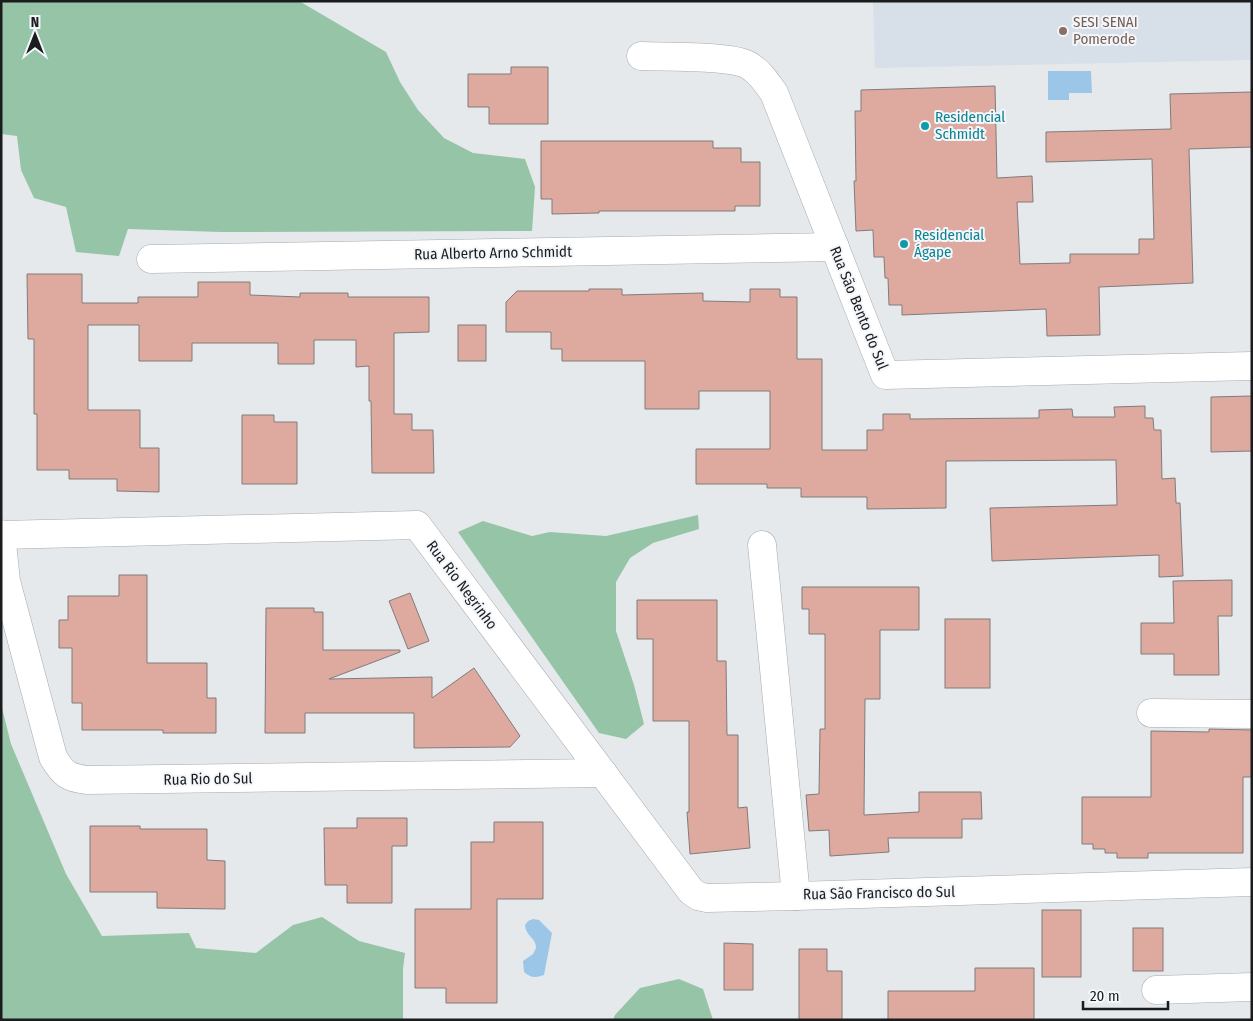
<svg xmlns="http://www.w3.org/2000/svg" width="1253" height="1021" font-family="'Fira Sans Condensed',sans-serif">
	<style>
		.built { fill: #d7dfe9 }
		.forest { fill: #95c4a6 }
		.water { fill: #9bc6e7 }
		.building { fill: #dea99f; stroke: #807c7b }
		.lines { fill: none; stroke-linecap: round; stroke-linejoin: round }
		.minor-casing { stroke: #a7aaae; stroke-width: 29 }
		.path { stroke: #9c9fa1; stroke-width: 3; stroke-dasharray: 4 4; stroke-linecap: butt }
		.minor { stroke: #fff; stroke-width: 28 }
		.education-dot { fill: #8d6e63; stroke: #f3f6fa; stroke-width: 2 }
		.culture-dot { fill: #0f9aa8; stroke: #f3f6fa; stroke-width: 2 }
		.labels { text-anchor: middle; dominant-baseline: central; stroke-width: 4; stroke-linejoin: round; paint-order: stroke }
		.education-label { font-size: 15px; fill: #785e54; stroke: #f3f6fa; text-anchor: start }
		.culture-label { font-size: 15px; fill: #0d838f; stroke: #f3f6fa; text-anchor: start }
		.street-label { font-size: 15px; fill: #1b1c1d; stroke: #f3f6fa }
	</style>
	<rect width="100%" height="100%" fill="#e5e9ec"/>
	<path class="built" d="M873,1H1252V60L875,68Z"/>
	<g class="forest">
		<path d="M1,1H299L386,52L400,82L418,110L444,138L473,153L525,159L535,187L532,231L221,232L128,229L119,256L76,252L66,207L34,198L21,170L17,136L1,134Z"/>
		<path d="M698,515L699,529L653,543L630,558L616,582V631L634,685L644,724L626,739L599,733L458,532L483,521L532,536L550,532L606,536Z"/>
		<path d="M1,704L11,744L66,874L102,936L189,933L196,948L256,953L293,925L322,917L359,941L405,953L403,969V1020H1Z"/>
		<path d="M679,979L703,989L713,1020H613L615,1015L640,988Z"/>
	</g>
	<g class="water">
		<path d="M1048,71H1091L1092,93H1069V100H1048Z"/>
		<path d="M533,919L539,920L552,933L544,975C535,978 531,978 524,972L523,961L533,954L536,948C536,937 526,937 525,925L528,921Z"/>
	</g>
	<g class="building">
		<path d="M511,67H548V124H489V107H468V74H511Z"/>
		<path d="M995,86L997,178L1032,176L1033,202H1017L1020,264L1070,263V254H1139V239H1154L1152,159L1046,162V132L1171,129L1170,94L1252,92V147L1189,149L1193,283L1099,287L1100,335L1047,336L1046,309L902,315V305H889L888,278H885L884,257H874L873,230L856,231L854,181H856L855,111H861V90Z"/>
		<path d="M541,141H713V148H741V162H760V206H735V211H599V213L552,214V199H541Z"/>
		<path d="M27,274H82V303H138V297H198V282H250V295L300,297V293H348V297H429V332L394,333V414H412V430H433L434,473H372L371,401H369V366L356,367V340H314V364H278V343H192V361H139V325H88V410H140V448H159V492L117,491V479H69V470H37V414H34V339H28Z"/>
		<path d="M589,289H622V295L703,293V301L750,302V289H780V297H797V359H822V450H867V430H883V414H910V419L1039,418V410L1072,409L1073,417H1115L1114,407L1145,406V418H1153L1154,430H1161L1162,479L1175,478L1176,503H1180L1183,576L1159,577V555L992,561L990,508L1117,505L1116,460L946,461V508L867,509V497H801V488H767V484H696V449H770V391H699V409H645V361H562V349H551V332H506V302L517,291H589Z"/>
		<rect x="458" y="325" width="28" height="36"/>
		<path d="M1252,396V451L1211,452V397Z"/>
		<path d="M242,415H274V422H297V484H242Z"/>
		<path d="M119,575H147V663H207V698H216V733H163V730H82V703H72V648H59V620H68V596H119Z"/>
		<path d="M1232,580V616H1218L1219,675H1174V654H1141V623H1174L1173,581Z"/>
		<path d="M802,587H919V630H880V699H865L864,815L919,812V792H981L982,819H962V838H888L889,852L830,856L829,830L809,831L806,795L819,794L820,729H825V634H809V609H802Z"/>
		<path d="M410,593L429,641L408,649L389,601Z"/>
		<path d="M637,600H717V661H726L727,735H738V808L747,807L750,848L690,854L687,812H689V721H653V639H637Z"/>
		<path d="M266,608H314V612H323V650H400V652L329,679L432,677V698L474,668L520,736L510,747L414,748V713H305V733H265Z"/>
		<rect x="945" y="619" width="45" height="69"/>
		<path d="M1209,729L1252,730V777H1243V853H1148V858H1117V853H1105V849H1093V844H1082V797H1151V731L1209,732Z"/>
		<path d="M357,818H407V846H392V903H347V885H325L324,828H357Z"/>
		<path d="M494,822H543V899H497V1003H446V988H415V909H471V842H494Z"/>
		<path d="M90,826H140V829H207V860L225,861V909L157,908V892H90Z"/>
		<rect x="1042" y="910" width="39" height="67"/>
		<rect x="1133" y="928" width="30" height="43"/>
		<path d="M724,943L753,944V990H724Z"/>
		<path d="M799,949H827V971H842V1020H799Z"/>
		<path d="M975,968H1034V1020H888V991H975Z"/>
	</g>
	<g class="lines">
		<defs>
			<g id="minor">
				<path d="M641,56C663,57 731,55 748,65C760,72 766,82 774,93L885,375L1252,366"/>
				<path d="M151,259L835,247"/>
				<path d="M1,534L6,581L53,757C63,774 68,778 88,780L603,773"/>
				<path d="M1,535L417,525L691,891L698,896L707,898L796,896"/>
				<path d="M762,545L796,896L1252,882"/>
				<path d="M1151,713L1252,714"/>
				<path d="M1156,990L1252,987"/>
			</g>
		</defs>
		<use href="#minor" class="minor-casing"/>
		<path class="path" d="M455,2V1"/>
		<use href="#minor" class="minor"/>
	</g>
	<circle class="education-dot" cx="1063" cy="31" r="5"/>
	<g class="culture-dot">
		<circle cx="925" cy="126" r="5"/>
		<circle cx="904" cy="244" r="5"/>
	</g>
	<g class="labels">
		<g class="education-label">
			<text x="1073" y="22">SESI SENAI<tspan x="1073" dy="17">Pomerode</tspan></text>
		</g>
		<g class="culture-label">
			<text x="935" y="117">Residencial<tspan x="935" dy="17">Schmidt</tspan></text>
			<text x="914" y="235">Residencial<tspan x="914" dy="17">Ágape</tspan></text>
		</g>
		<g class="street-label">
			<text transform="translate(493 253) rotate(-1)">Rua Alberto Arno Schmidt</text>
			<text transform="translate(859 308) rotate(68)">Rua São Bento do Sul</text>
			<text transform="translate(462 585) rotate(53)">Rua Rio Negrinho</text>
			<text transform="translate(208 779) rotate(-1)">Rua Rio do Sul</text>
			<text transform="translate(879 893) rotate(-1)">Rua São Francisco do Sul</text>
		</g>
	</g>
	<rect width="1253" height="1021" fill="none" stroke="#1b1c1d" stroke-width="5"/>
	<g transform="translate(35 35)" stroke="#f3f6fa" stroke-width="4" paint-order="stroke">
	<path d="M0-4L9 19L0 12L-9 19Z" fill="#1b1c1d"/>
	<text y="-8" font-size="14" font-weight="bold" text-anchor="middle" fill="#1b1c1d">N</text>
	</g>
	<path d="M1083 1001v8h85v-8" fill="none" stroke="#1b1c1d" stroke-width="2.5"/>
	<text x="1090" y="1001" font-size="15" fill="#1b1c1d" stroke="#f3f6fa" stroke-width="4" paint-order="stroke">20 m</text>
</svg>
